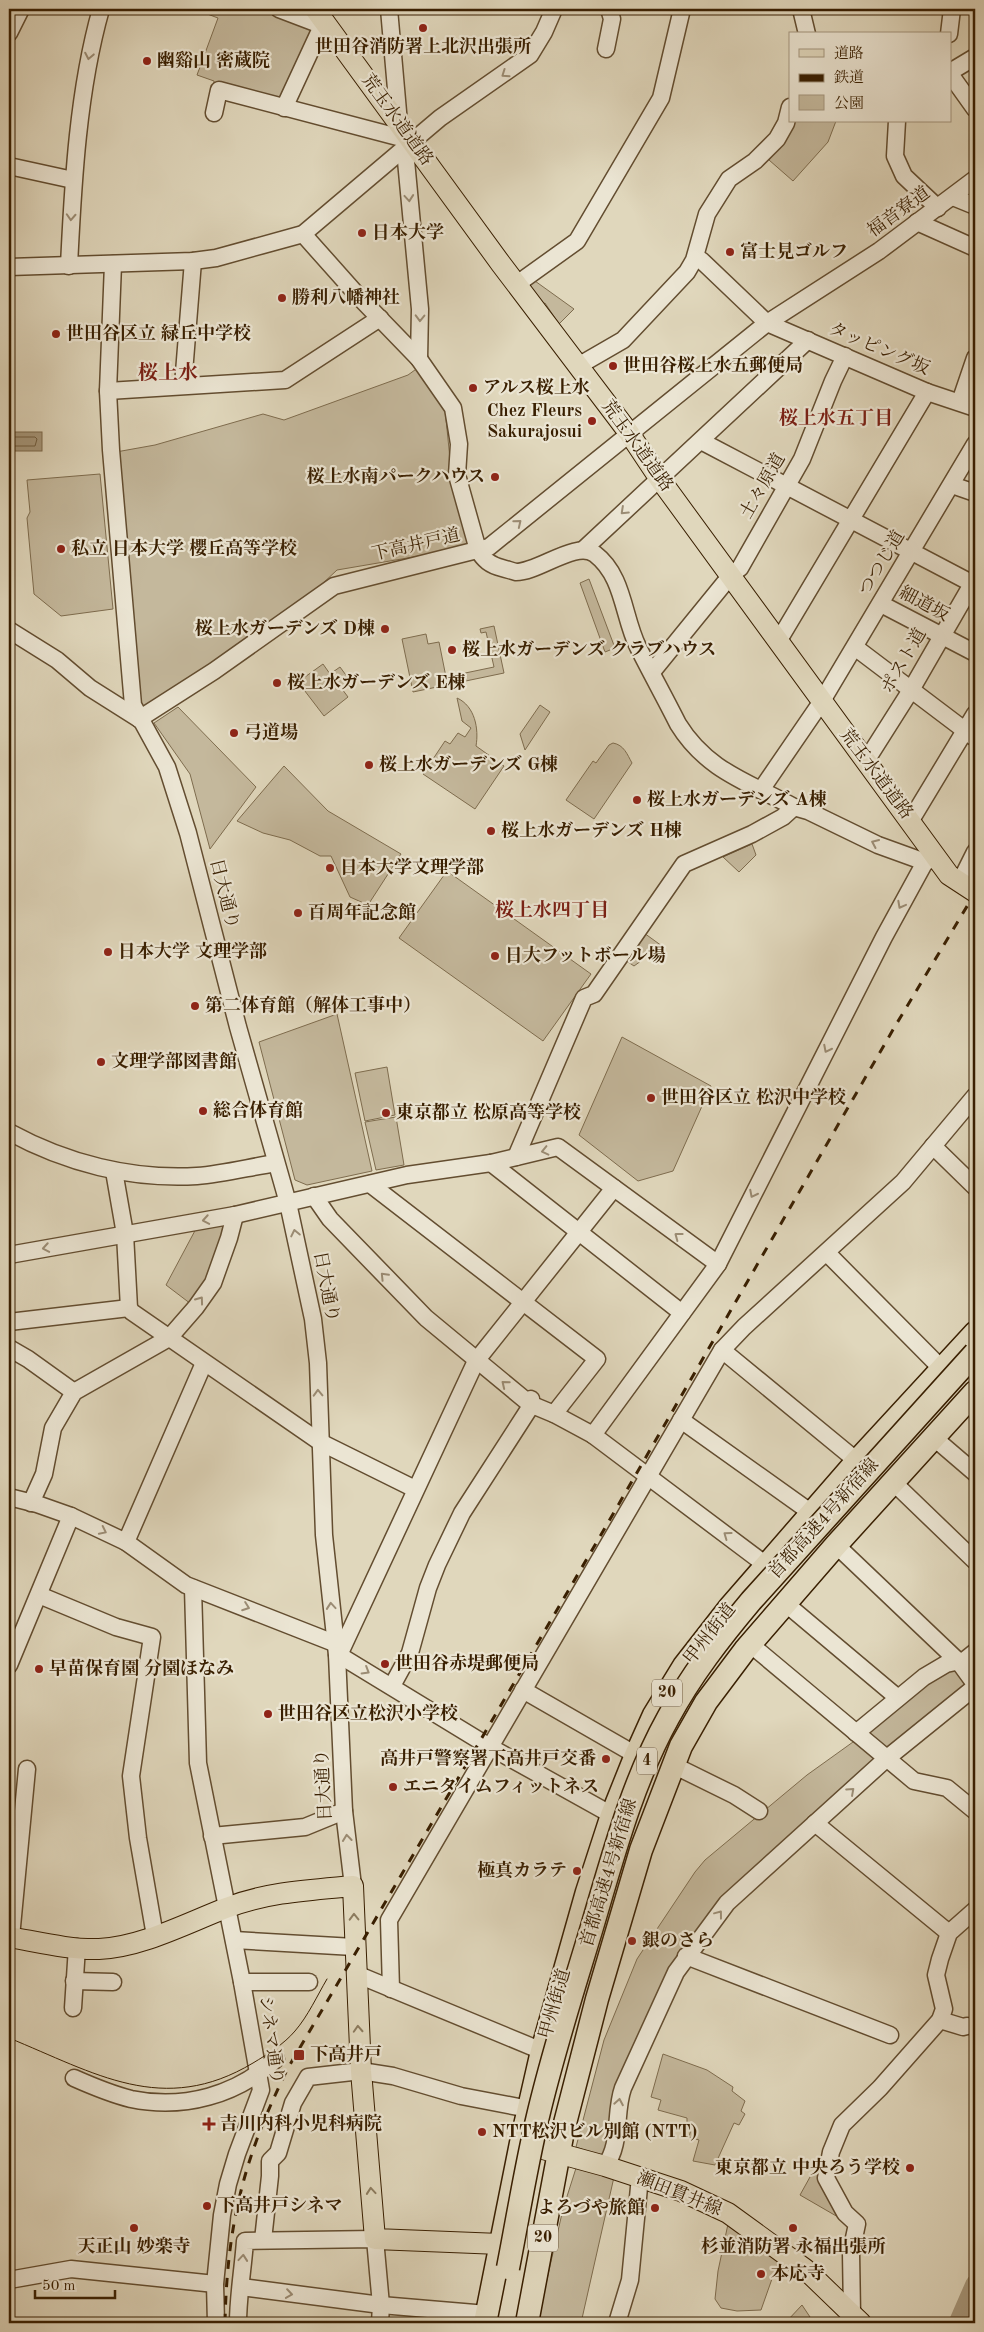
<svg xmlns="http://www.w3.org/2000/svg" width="984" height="2332" font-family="'Old Standard TT','Noto Serif JP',serif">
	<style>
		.green { fill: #c4b89c; stroke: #7e6c4e }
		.water { fill: #a7987c; stroke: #7b684b }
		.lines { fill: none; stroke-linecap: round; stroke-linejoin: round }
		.shore { stroke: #705c3e; stroke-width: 1 }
		.river { stroke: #a7987c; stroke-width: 19 }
		.minor-casing { stroke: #634d30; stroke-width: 19 }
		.major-casing { stroke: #391f01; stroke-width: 22 }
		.highway-casing { stroke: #391f01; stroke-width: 25 }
		.minor { stroke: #ebe5d3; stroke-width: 16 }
		.major { stroke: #e0d7bc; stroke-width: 20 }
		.highway { stroke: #e0d7bc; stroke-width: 22 }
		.tram { stroke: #391f01; stroke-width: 1 }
		.rail { stroke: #391f01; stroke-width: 3; stroke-dasharray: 9 9; stroke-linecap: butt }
		.highway-bridge-casing { stroke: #391f01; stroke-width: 25; stroke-linecap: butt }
		.highway-bridge { stroke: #e0d7bc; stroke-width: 22 }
		.oneway { stroke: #9b8c74 }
		.oneway2 { stroke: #8c7b5e }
		.poi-dot { fill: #8f2418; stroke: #ebe5d3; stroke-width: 2 }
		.labels { text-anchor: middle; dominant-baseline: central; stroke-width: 4.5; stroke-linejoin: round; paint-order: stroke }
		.shield { fill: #ebe5d3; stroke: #6e5a40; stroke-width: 1 }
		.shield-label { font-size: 16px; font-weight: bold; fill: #391f01 }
		.poi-label { font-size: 18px; font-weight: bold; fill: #391f01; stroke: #ebe5d3; text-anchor: start }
		.street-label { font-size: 18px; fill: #391f01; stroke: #ebe5d3 }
		.neighbourhood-label { font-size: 19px; font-weight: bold; fill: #7a1f14; stroke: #ebe5d3 }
		.quarter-label { font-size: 20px; font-weight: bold; fill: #7a1f14; stroke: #ebe5d3 }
	</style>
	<rect width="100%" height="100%" fill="#e0d7bc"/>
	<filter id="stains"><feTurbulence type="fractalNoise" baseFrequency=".004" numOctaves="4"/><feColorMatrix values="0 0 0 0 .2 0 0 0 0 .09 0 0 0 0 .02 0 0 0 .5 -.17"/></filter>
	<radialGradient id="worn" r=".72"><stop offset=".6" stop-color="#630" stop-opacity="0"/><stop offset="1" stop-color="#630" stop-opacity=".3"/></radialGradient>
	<g class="green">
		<path d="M194,9H274L317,26L284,106L214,84V81L197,75L218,18Z"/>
		<path d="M791,121H836L828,142L793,181L769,160L784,140Z"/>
		<path d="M535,281L574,309L559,324L545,303L540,305L527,287Z"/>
		<path d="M419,367L445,409L452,479L472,547L337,570L321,585L140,713L116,452L155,445L263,414L284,420L408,375Z"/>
		<path d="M100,474L113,609L61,616L34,594L27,518L30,512L27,480Z"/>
		<path d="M589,579L615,648L605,652L580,583Z"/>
		<path d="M494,626L504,673L413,692L402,639L426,634L428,644L439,642L446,677L494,667L486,632L481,633L480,629Z"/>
		<path d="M323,664L330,674L340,667L351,682L342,689L348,697L324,716L298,682Z"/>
		<path d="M457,698C475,706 479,729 476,746L504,766L475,809L423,774L445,741L450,744L458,733L465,737L471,728L462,721Z"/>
		<path d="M540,705L550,712L525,750L520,734Z"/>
		<path d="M178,707L256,787L210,849L190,774L154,723Z"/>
		<path d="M613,743C624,745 627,754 632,763L594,819L566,800L593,761L596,763L609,745Z"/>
		<path d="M284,766L328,811L401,854L368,905L350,897L331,856H320L290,840L263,833L237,821Z"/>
		<path d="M752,844L756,855L739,872L723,857Z"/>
		<path d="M447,871L591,974L543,1041L399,938Z"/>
		<path d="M644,933L662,946L634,966L625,960Z"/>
		<path d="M337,1014L372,1171L307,1185L295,1180L259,1042Z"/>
		<path d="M622,1037L711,1086L673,1171L638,1181L579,1135Z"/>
		<path d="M387,1067L395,1115L365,1121L355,1073Z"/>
		<path d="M396,1117L404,1165L376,1170L365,1122Z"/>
		<path d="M230,1221L210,1279L191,1304L166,1285L198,1225Z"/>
		<path d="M957,1667L970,1688L884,1751L866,1735L926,1682Z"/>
		<path d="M860,1741L878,1757L765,1862L673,1970L604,2157L576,2147L604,2040L637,1959L695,1872L705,1860L807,1775L853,1742Z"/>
		<path d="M663,2054L707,2070L733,2087L732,2091L745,2101L741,2111L745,2114L739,2125L734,2123L715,2165L693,2161L699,2140L689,2137L692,2125L687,2123V2118L658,2110L661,2100L651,2097Z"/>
		<path d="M825,2150L838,2217L800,2195Z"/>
		<path d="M577,2165L614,2177L581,2323H537L563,2209Z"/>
		<path d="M728,2224L779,2259L761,2310L737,2311L721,2308L715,2299L718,2271Z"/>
		<path d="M802,2305L814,2323H785L787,2321Z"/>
	</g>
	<rect class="water" x="9" y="432" width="33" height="19"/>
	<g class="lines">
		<path class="shore" d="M9,437H35L37,439L35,446H9"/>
		<path class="river" d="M958,2323L975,2284"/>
		<defs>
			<g id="minor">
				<path d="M279,9L329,28"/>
				<path d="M389,9L399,123"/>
				<path d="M801,9L807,34"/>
				<path d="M9,33L21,9"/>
				<path d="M949,34L952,9"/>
				<path d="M606,49L612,19L609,9"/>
				<path d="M950,72L975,57"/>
				<path d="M950,74L975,109"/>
				<path d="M284,108L322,26"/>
				<path d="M214,113L219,90L413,141"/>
				<path d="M897,121L895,156L904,176L938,208"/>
				<path d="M405,150L420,309L419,359"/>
				<path d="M9,166L73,180"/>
				<path d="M953,197L975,206"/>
				<path d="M917,222L975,248"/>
				<path d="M303,234L360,298L419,359L453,408L459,444L457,475L478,550C484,560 490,565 502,568C506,569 512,571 516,572C539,572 576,540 595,554C624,576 623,617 638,647C651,673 665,698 678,724C707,771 748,782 794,807L808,811L878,845L925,862L937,858"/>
				<path d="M701,260L767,323L927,392L975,408"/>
				<path d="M113,264L108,391L111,450L133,705L167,767L188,833L238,1027L288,1203L313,1319L318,1363L324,1535L337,1655L344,1811L353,1886"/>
				<path d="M69,266C73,182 78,90 101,9"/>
				<path d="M9,267L193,261L216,258L303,234L440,118L530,55L544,32L554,9"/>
				<path d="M517,284L577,241L661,98L682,9"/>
				<path d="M578,366L623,340L687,272L694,260L707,214L729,179L755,161L777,139L786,123L790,107"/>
				<path d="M183,385L193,261"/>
				<path d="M108,391L285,380L380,318"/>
				<path d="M960,402L975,358"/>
				<path d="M701,441L975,585"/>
				<path d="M952,485L975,493"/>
				<path d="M583,550L808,340"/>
				<path d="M881,604L975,653"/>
				<path d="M9,630L57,660L90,688L139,719"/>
				<path d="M779,640L927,392"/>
				<path d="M856,648L975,738"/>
				<path d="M652,672L731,575L740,568L802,459L833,381L845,356"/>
				<path d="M139,719L214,671L334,586L489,547L767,323L879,251L975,179"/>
				<path d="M866,761L911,690L975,579"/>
				<path d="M761,790L822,701L975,444"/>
				<path d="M911,820L975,714"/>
				<path d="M960,882L975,852"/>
				<path d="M9,1132C66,1163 131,1180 197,1176C223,1174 250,1167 276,1163"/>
				<path d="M933,1146L975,1187"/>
				<path d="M516,1157L584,998L594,994L684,864L752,834L783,817L794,807"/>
				<path d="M491,1163L682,1313"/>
				<path d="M114,1171L125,1234L129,1308L132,1312L320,1442L415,1489"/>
				<path d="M370,1184L597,1359L554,1414"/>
				<path d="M314,1196L330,1219L426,1318L530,1404L554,1414L593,1435L766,1565"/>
				<path d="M827,1253L942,1369"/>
				<path d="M9,1255L235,1215L407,1175L491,1163L558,1147L718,1264"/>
				<path d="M9,1322L129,1308"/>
				<path d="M9,1348L28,1359L74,1392"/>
				<path d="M722,1350L857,1461"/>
				<path d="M681,1420L813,1514"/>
				<path d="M593,1435L718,1264L884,937L925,862"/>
				<path d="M933,1437L975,1473"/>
				<path d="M893,1482L975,1561"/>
				<path d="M9,1497L37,1504L71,1516L126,1542L186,1585L334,1643"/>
				<path d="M31,1503L44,1474L53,1428L74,1392L169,1338L196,1307L213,1283L229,1238L235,1215"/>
				<path d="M126,1542L204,1363"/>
				<path d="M836,1545L959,1662L975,1684"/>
				<path d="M193,1588L198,1763L242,1982L261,2090L237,2154L228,2184L222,2215L215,2284L216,2323"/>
				<path d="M39,1595L116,1627L152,1637L131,1776L138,1838L155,1936"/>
				<path d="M785,1603L898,1698"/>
				<path d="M750,1644L914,1781L947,1788L975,1811"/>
				<path d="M337,1655H339L476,1361L614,1188"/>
				<path d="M339,1655L490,1747L612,1815"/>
				<path d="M9,1665L71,1516"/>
				<path d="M392,1686L410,1653L428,1588L437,1565L462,1513L529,1409L531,1399"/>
				<path d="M523,1690L636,1755"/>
				<path d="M856,1733L924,1677L946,1664L965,1660L975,1652"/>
				<path d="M673,1765L734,1795L759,1811"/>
				<path d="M815,1823L949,1933"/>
				<path d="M212,1836L305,1827L344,1811"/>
				<path d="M11,1937L27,1769"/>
				<path d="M234,1940L354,1947"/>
				<path d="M686,1956L890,2035"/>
				<path d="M356,1974L542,2051"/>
				<path d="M74,1981L113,1982"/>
				<path d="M242,1982H309"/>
				<path d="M391,1989L389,1920L722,1350L744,1327L903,1182L975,1096"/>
				<path d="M73,2008L77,1947"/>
				<path d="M940,2020L963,2027L967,2026"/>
				<path d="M74,2078C92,2086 111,2094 131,2099C184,2110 237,2095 276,2059"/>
				<path d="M605,2166C622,2144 614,2113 623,2088L676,1972L727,1903L886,1759L975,1687"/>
				<path d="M263,2240L270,2176V2161L278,2153L293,2103L308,2077L361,2071L393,2076L461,2096L529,2109"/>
				<path d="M9,2280L71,2269L215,2284"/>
				<path d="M241,2287L381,2305L487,2314"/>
				<path d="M852,2314L851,2252L857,2224L845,2213L826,2178L831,2152L842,2125L880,2088L940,2020L944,2009L936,1975L940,1959L949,1933L975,1910"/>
				<path d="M238,2323C238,2296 243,2269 245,2241L375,2239L381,2305L380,2323"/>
				<path d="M617,2323L630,2280L640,2177"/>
			</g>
			<g id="major">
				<path d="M315,9L501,264L629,433L659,478L949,875L975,892"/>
				<path d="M9,1937C38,1942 70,1950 99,1949C142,1947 187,1923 226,1908C267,1892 310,1890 353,1886L361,2071L375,2239L500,2244"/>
				<path d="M521,2143L605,2166L681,2191L728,2213L805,2269L861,2323"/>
			</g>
			<g id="highway">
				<path d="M485,2323L521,2143L542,2051L587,1892L612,1815L636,1755L654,1715L684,1666L730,1607L857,1461L975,1333"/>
				<path d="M527,2323L563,2131L597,1999L641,1850L681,1746L706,1702L745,1650L836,1545L975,1392"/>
			</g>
		</defs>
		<use href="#minor" class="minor-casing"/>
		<use href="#major" class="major-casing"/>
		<use href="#highway" class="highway-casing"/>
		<use href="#minor" class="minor"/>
		<use href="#major" class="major"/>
		<use href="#highway" class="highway"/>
		<path class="tram" d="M9,2038C95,2073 163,2117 253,2063C268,2054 284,2044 295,2031C308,2016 317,1996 327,1979"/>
		<path class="rail" d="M225,2323C227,2224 244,2157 288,2068L598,1540L894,1028L975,893"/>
		<defs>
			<path id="highway-bridge" d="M508,2268C518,2217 526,2166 538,2116C553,2052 573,1990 592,1927C613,1856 632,1783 668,1718C691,1675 720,1638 751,1601L975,1353"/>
		</defs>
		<use href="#highway-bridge" class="highway-bridge-casing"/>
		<use href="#highway-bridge" class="highway-bridge"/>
	</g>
	<defs><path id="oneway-chevron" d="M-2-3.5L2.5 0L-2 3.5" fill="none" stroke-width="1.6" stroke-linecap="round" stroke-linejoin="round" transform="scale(1.25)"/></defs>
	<g class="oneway">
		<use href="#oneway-chevron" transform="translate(89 56) rotate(101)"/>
		<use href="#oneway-chevron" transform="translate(505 74) rotate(145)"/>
		<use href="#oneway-chevron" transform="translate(409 198) rotate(85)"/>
		<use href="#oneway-chevron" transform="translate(71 217) rotate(93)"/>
		<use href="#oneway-chevron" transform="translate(420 318) rotate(91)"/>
		<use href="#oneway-chevron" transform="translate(624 511) rotate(137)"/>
		<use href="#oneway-chevron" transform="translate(518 523) rotate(-39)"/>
		<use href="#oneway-chevron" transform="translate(875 843) rotate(-156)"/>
		<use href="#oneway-chevron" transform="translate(901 905) rotate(118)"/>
		<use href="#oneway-chevron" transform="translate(827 1049) rotate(117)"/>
		<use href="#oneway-chevron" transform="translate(545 1151) rotate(167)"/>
		<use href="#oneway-chevron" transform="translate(753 1194) rotate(117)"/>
		<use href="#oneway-chevron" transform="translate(206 1220) rotate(170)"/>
		<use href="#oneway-chevron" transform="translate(295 1233) rotate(-102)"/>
		<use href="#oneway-chevron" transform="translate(678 1236) rotate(-143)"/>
		<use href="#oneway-chevron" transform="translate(46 1248) rotate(170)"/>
		<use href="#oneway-chevron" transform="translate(384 1276) rotate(-134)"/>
		<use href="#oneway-chevron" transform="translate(200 1300) rotate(-54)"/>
		<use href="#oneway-chevron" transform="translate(505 1384) rotate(-141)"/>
		<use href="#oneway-chevron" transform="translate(318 1393) rotate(-92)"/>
		<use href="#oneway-chevron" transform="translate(103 1531) rotate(26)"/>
		<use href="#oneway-chevron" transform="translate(727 1535) rotate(-144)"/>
		<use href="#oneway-chevron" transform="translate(331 1606) rotate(-95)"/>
		<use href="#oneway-chevron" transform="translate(246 1607) rotate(20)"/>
		<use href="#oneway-chevron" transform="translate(366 1671) rotate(31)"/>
		<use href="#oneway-chevron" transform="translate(851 1791) rotate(-42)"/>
		<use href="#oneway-chevron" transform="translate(347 1838) rotate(-96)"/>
		<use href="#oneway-chevron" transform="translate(719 1914) rotate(-53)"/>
		<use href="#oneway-chevron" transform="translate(619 2102) rotate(-80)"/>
		<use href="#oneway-chevron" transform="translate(243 2258) rotate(-85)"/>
		<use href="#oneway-chevron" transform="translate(289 2294) rotate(8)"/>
	</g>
	<g class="oneway2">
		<use href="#oneway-chevron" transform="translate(354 1917) rotate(-91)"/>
		<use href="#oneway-chevron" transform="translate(358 2029) rotate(-93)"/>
		<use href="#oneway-chevron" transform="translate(371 2191) rotate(-95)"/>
	</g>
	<g class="poi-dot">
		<circle cx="423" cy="28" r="5"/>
		<circle cx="147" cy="61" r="5"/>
		<circle cx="362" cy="233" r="5"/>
		<circle cx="730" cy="252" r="5"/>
		<circle cx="282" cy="298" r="5"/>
		<circle cx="56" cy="334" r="5"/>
		<circle cx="613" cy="366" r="5"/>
		<circle cx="473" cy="388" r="5"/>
		<circle cx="592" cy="421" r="5"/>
		<circle cx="495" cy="477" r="5"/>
		<circle cx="61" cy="549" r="5"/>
		<circle cx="385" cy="629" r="5"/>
		<circle cx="452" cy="650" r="5"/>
		<circle cx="277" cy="683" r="5"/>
		<circle cx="234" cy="733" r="5"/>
		<circle cx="369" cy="765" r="5"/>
		<circle cx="637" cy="800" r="5"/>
		<circle cx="491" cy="831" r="5"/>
		<circle cx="330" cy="868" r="5"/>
		<circle cx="298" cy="913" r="5"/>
		<circle cx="108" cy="952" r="5"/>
		<circle cx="495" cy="956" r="5"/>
		<circle cx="195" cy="1006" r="5"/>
		<circle cx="101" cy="1062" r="5"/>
		<circle cx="651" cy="1098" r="5"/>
		<circle cx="203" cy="1111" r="5"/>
		<circle cx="386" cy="1113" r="5"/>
		<circle cx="385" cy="1664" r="5"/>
		<circle cx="39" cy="1669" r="5"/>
		<circle cx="268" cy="1714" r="5"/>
		<circle cx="606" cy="1759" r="5"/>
		<circle cx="393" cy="1787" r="5"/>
		<circle cx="577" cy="1871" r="5"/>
		<circle cx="632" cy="1941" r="5"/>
		<rect x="293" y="2049" width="12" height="12" rx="2.5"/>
		<path d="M206.5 2116.5h5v5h5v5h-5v5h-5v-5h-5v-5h5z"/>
		<circle cx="482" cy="2132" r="5"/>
		<circle cx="910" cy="2168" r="5"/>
		<circle cx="207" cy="2206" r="5"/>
		<circle cx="655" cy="2208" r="5"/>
		<circle cx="134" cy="2228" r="5"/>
		<circle cx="793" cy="2228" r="5"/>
		<circle cx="761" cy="2274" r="5"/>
	</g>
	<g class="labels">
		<g class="shield">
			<rect x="652" y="1679.5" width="30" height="27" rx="4"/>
			<rect x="637" y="1747.5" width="20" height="27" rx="4"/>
			<rect x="528" y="2224.5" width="30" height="27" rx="4"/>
		</g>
		<g class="shield-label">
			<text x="667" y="1693">20</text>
			<text x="647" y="1761">4</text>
			<text x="543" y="2238">20</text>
		</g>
		<g class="poi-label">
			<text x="423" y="47" text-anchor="middle">世田谷消防署上北沢出張所</text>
			<text x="157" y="61">幽谿山 密蔵院</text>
			<text x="372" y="233">日本大学</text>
			<text x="740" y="252">富士見ゴルフ</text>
			<text x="292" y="298">勝利八幡神社</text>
			<text x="66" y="334">世田谷区立 緑丘中学校</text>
			<text x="623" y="366">世田谷桜上水五郵便局</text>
			<text x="483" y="388">アルス桜上水</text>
			<text x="582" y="411" text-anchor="end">Chez Fleurs<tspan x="582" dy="21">Sakurajosui</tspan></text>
			<text x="485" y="477" text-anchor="end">桜上水南パークハウス</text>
			<text x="71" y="549">私立 日本大学 櫻丘高等学校</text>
			<text x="375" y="629" text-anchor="end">桜上水ガーデンズ D棟</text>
			<text x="462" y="650">桜上水ガーデンズ クラブハウス</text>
			<text x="287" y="683">桜上水ガーデンズ E棟</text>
			<text x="244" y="733">弓道場</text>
			<text x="379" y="765">桜上水ガーデンズ G棟</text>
			<text x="647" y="800">桜上水ガーデンズ A棟</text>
			<text x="501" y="831">桜上水ガーデンズ H棟</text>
			<text x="340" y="868">日本大学文理学部</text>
			<text x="308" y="913">百周年記念館</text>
			<text x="118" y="952">日本大学 文理学部</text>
			<text x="505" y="956">日大フットボール場</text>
			<text x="205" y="1006">第二体育館（解体工事中）</text>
			<text x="111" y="1062">文理学部図書館</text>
			<text x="661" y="1098">世田谷区立 松沢中学校</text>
			<text x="213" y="1111">総合体育館</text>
			<text x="396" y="1113">東京都立 松原高等学校</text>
			<text x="395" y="1664">世田谷赤堤郵便局</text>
			<text x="49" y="1669">早苗保育園 分園ほなみ</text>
			<text x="278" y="1714">世田谷区立松沢小学校</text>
			<text x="596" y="1759" text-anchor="end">高井戸警察署下高井戸交番</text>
			<text x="403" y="1787">エニタイムフィットネス</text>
			<text x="567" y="1871" text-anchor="end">極真カラテ</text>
			<text x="642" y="1941">銀のさら</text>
			<text x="310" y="2055">下高井戸</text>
			<text x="220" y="2124">吉川内科小児科病院</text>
			<text x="492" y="2132">NTT松沢ビル別館 (NTT)</text>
			<text x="900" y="2168" text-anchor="end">東京都立 中央ろう学校</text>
			<text x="217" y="2206">下高井戸シネマ</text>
			<text x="645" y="2208" text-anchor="end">よろづや旅館</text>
			<text x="134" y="2247" text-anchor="middle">天正山 妙楽寺</text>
			<text x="793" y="2247" text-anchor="middle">杉並消防署 永福出張所</text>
			<text x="771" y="2274">本応寺</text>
		</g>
		<g class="street-label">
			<text transform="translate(397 120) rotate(54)">荒玉水道道路</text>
			<text transform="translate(899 212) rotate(-36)">福音寮道</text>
			<text transform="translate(879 349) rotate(23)">タッピング坂</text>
			<text transform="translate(637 446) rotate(54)">荒玉水道道路</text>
			<text transform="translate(763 486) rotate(-60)">土々原道</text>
			<text transform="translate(416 545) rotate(-13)">下高井戸道</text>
			<text transform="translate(882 563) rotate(-59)">つつじ道</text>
			<text transform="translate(924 604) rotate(28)">細道坂</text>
			<text transform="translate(904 661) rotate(-60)">ポスト道</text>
			<text transform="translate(876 774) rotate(53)">荒玉水道道路</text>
			<text transform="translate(224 894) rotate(76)">日大通り</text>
			<text transform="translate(326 1287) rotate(79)">日大通り</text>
			<text transform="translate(824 1519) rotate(-48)">首都高速4号新宿線</text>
			<text transform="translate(710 1634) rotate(-52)">甲州街道</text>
			<text transform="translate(324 1785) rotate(-93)">日大通り</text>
			<text transform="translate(609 1873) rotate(-73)">首都高速4号新宿線</text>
			<text transform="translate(555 2004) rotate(-74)">甲州街道</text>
			<text transform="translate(271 2040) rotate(82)">シネマ通り</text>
			<text transform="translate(679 2194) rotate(22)">瀬田貫井線</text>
		</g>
		<g class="neighbourhood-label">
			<text x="836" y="419">桜上水五丁目</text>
			<text x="552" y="911">桜上水四丁目</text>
		</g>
		<g class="quarter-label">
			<text x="168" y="374">桜上水</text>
		</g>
	</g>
	<rect width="984" height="2332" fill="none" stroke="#e0d7bc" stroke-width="30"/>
	<rect x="10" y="10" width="964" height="2312" fill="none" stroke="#391f01" stroke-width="2.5"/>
	<rect x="15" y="15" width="954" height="2302" fill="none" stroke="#391f01"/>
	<rect x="789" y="32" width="162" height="90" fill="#ebe5d3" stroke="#a4967f"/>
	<rect x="799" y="49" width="25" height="8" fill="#e0d7bc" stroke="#a4967f"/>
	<text x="834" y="58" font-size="15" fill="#391f01">道路</text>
	<rect x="799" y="74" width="25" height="8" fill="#391f01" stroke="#a4967f"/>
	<text x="834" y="82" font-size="15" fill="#391f01">鉄道</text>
	<rect x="799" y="95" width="25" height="15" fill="#c4b89c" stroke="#a4967f"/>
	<text x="834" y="108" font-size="15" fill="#391f01">公園</text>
	<path d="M35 2290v8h80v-8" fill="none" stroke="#391f01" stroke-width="2.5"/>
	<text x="42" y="2290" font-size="15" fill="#391f01" stroke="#ebe5d3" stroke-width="4" paint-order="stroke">50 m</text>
	<rect width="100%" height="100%" filter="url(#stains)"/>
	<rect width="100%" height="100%" fill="url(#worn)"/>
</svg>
